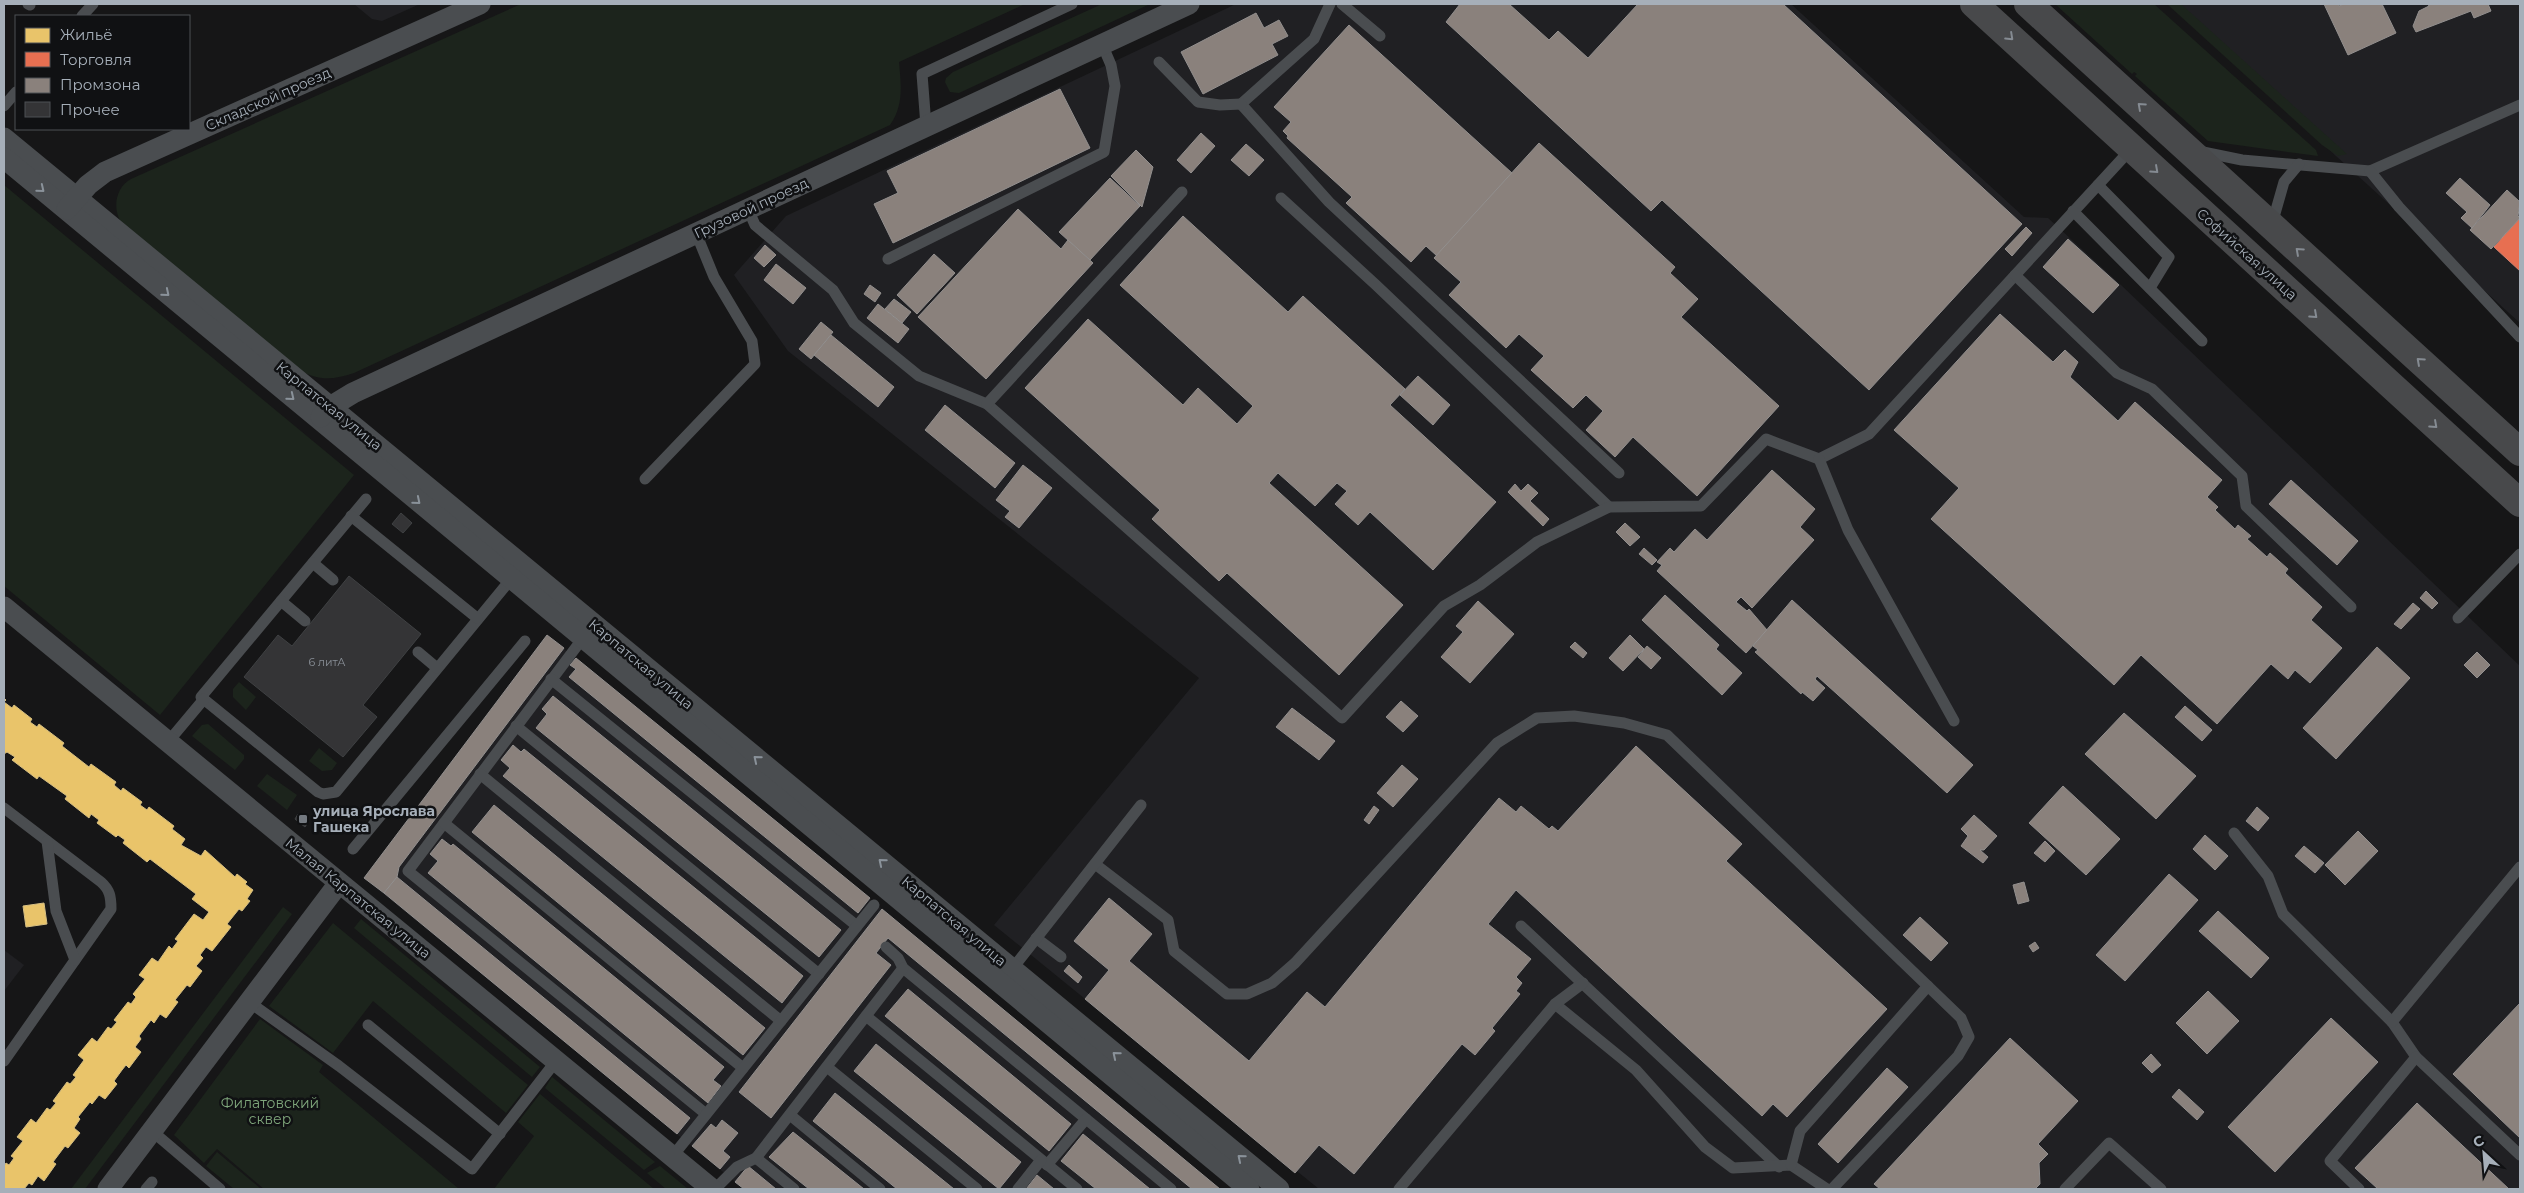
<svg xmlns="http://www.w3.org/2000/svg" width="2524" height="1193" font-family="Montserrat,sans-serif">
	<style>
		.built { fill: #202023 }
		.green { fill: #1c241c }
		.homes { fill: #e9c46a; stroke: #d5be82 }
		.shops { fill: #e76f51; stroke: #d48270 }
		.industry { fill: #8a817c; stroke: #928f8e }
		.building { fill: #343436; stroke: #3f4143 }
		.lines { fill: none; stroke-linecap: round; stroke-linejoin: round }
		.service { stroke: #4a4d50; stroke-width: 11 }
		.minor { stroke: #4a4d50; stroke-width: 21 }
		.primary { stroke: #48494b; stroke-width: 28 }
		.oneway { stroke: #858b92 }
		.oneway2 { stroke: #8a929a }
		.poi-dot { fill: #747980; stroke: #101113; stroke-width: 2 }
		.labels { text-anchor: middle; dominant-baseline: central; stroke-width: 5; stroke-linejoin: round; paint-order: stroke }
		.number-label { font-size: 11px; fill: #8a9098 }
		.street-label { font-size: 14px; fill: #a6afb9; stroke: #101113 }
		.poi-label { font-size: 14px; font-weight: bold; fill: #a6afb9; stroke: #101113; text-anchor: start }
		.park-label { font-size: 14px; fill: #7fa67b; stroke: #101113 }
	</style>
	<rect width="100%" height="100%" fill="#161617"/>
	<g class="built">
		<path d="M354,4H420L382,21L372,19Z"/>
		<path d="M1236,4H1791L2024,217L2048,218L2121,285L2520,666V1189H1319L994,925L1199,678L788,351L734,275L786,216Z"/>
		<path d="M2173,4H2520V323L2336,156Z"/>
		<path d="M547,635L882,909L1220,1189H744L364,878Z"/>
		<path d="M4,950L24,965L4,991Z"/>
	</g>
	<g class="green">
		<path d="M521,4H1025L899,62C901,85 904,105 890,125L354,373C333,380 319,381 299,370L121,222C112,208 116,187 131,179Z"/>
		<path d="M1102,4H1150L959,93L950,92L945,82L946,78L953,72Z"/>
		<path d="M2055,4H2154L2316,150L2318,156L2208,141L2135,76L2137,74L2134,72L2132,74Z"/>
		<path d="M2167,4H2181L2347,154L2338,156L2322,145Z"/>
		<path d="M4,185L354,475L160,715L4,586Z"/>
		<path d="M239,682L256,697L246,710L233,697V689Z"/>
		<path d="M208,724L244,755V759L235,770L192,736L202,725Z"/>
		<path d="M319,748L337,763L332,770L322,771L309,761Z"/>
		<path d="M267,774L297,795L287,810L257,786Z"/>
		<path d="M283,907L292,914L85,1189H71Z"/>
		<path d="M361,919L540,1067L532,1077L354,928Z"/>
		<path d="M333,923L528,1085L506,1113L373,1001L333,1053L269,1006Z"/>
		<path d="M260,1019L323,1065L319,1072L459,1189H264L217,1149L204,1163L174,1135Z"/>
		<path d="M552,1077L655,1162L644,1170L545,1088Z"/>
		<path d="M540,1094L654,1189H494L534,1136L518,1122Z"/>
		<path d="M217,1152L261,1189H234L206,1166Z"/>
		<path d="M660,1166L688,1189H666L647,1173Z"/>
	</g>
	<g class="homes">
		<path d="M4,698L6,700L4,702L12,708L14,705L32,719L30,722L37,727L39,724L64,743L62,746L89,767L91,764L116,782L114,785L121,791L123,788L142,802L140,805L147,810L149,807L174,826L172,829L185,839L181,845L201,856L205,850L235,877L237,874L247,882L245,884L253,890L247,899L250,901L242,911L239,909L227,924L231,927L212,951L206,947L200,955L203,958L196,966L202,971L190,987L187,985L175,1000L178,1002L166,1018L160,1014L154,1023L151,1020L139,1036L141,1039L135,1047L141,1052L129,1068L126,1065L122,1070L114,1081L117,1084L105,1099L99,1095L92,1104L90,1102L78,1117L80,1119L74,1128L80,1133L68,1148L65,1146L53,1162L56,1164L44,1181L38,1176L32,1185L29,1183L24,1189H4V1166L6,1163L9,1165L14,1158L11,1156L23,1141L17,1137L31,1119L36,1123L47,1108L50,1110L56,1103L53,1101L67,1082L70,1084L76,1077L73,1075L84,1060L78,1055L92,1038L97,1042L108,1027L111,1029L117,1022L114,1020L128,1002L131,1004L136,997L133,994L145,979L139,975L152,958L158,962L169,946L172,949L178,941L175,939L194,914L203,920L209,912L192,899L196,894L150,859L147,862L123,843L125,840L118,835L116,837L97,823L99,820L91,814L89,818L65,799L67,796L39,776L37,779L12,760L15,757L7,752L4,754Z"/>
		<path d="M44,903L47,924L26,927L23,906Z"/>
	</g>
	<path class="shops" d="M2520,218V271L2494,247Z"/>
	<g class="industry">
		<path d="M1460,4H1509L1549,40L1558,31L1588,58L1638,4H1783L2022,224L1869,390L1662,200L1651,211L1446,22Z"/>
		<path d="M2324,4H2338L2339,6L2344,4H2382L2396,33L2348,55Z"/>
		<path d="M2428,4H2488L2491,11L2474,18L2471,11L2416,32L2413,26L2419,11L2429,6Z"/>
		<path d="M1256,13L1264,28L1279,20L1288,36L1272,44L1278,55L1203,94L1181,52Z"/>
		<path d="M1349,25L1512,173L1437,256L1426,246L1411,262L1346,203L1352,197L1287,138L1288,136L1283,131L1291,122L1274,107Z"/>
		<path d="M1060,89L1090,148L893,243L874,204L898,193L887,171Z"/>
		<path d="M1201,133L1215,146L1191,173L1177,160Z"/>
		<path d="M1539,143L1675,267L1670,273L1698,299L1681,317L1779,406L1697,496L1633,437L1615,457L1586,430L1603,411L1586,395L1573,408L1531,370L1544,356L1519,334L1506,348L1449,295L1461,282L1434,258Z"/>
		<path d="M1246,144L1264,160L1249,176L1231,160Z"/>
		<path d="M1136,150L1153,167L1142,207L1111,176Z"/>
		<path d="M1110,178L1140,206L1090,260L1059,232Z"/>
		<path d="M2460,178L2490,205L2472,228L2461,218L2467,212L2446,193Z"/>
		<path d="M2507,190L2520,202L2518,216L2520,218L2491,249L2470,230Z"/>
		<path d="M1018,209L1061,249L1068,240L1093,263L986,379L918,317Z"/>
		<path d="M1183,216L1288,312L1303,296L1405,389L1390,405L1496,502L1433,570L1370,512L1358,525L1335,504L1347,491L1337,483L1315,506L1278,473L1269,483L1403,605L1339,675L1227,573L1219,581L1152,519L1160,510L1025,388L1088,319L1183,405L1198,388L1237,424L1253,406L1120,285Z"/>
		<path d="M2026,227L2032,233L2012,256L2005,249Z"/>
		<path d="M2068,239L2119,285L2093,313L2043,267Z"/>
		<path d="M765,245L776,255L764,267L754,258Z"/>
		<path d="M934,254L955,273L917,314L897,295Z"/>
		<path d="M776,264L806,288L793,304L764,280Z"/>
		<path d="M870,285L881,293L875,302L864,294Z"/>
		<path d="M894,299L911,312L902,323L885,309Z"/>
		<path d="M878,304L909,329L898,343L867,318Z"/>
		<path d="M2000,314L2053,362L2065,350L2078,362L2070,377L2118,421L2135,402L2222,480L2207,497L2218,507L2215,510L2235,529L2238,525L2251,536L2247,539L2267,557L2270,553L2288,569L2285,573L2322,607L2311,620L2342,648L2310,683L2295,670L2288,679L2271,664L2217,724L2141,655L2114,685L1931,519L1959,488L1894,430Z"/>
		<path d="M821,322L833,332L811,359L799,349Z"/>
		<path d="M831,335L894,387L878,407L814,355Z"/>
		<path d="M1418,376L1450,405L1433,425L1400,395Z"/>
		<path d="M945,405L1015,463L995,488L925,430Z"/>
		<path d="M1023,465L1052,488L1019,528L1005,517L1010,511L996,500Z"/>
		<path d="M1772,470L1815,509L1800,527L1814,540L1752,608L1741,597L1736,602L1747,611L1749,609L1767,630L1746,653L1657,571L1662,565L1657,562L1670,548L1674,552L1695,529L1707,540Z"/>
		<path d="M2291,480L2358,541L2337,565L2269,504Z"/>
		<path d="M1515,484L1521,491L1528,484L1538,493L1530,501L1549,519L1543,526L1508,492Z"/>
		<path d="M1625,523L1640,537L1630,546L1616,532Z"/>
		<path d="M1644,548L1657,560L1652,565L1639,554Z"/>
		<path d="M2426,591L2438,603L2432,609L2420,598Z"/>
		<path d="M1665,595L1719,645L1716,649L1742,673L1722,695L1642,620Z"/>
		<path d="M1792,600L1973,765L1947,793L1817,676L1815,679L1825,688L1813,701L1802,692L1801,694L1755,652L1758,650L1753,646Z"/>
		<path d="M1478,601L1514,634L1470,683L1441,657L1463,632L1456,626Z"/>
		<path d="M2413,603L2420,609L2401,629L2394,624Z"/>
		<path d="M547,635L564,648L399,867L397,877L384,893L364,878Z"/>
		<path d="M1630,635L1644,649L1623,671L1609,658Z"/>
		<path d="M1575,642L1587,653L1583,658L1570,647Z"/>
		<path d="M1647,646L1661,658L1651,669L1638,657Z"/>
		<path d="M2377,647L2410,678L2336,759L2303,728Z"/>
		<path d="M2477,652L2490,665L2477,678L2464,665Z"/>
		<path d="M576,658L870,898L858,913L569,677L576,669L570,665Z"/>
		<path d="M553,696L841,930L819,957L536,728L547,714L542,709Z"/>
		<path d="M1401,701L1418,716L1403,732L1386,717Z"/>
		<path d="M2185,706L2212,730L2202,741L2175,717Z"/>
		<path d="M1292,708L1335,741L1319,760L1276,727Z"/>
		<path d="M2124,713L2196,776L2156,819L2085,754Z"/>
		<path d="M513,745L521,752L524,749L803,976L782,1003L503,776L510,768L501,760Z"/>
		<path d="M1636,746L1742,844L1726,861L1887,1009L1787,1117L1773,1104L1762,1116L1516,890L1488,924L1531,959L1516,977L1522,983L1516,991L1520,994L1492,1028L1495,1031L1475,1055L1462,1044L1354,1174L1319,1145L1295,1173L1085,999L1109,970L1074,941L1109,898L1152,934L1129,961L1249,1061L1307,992L1325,1007L1499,798L1516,812L1521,806L1549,829L1552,826L1558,831Z"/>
		<path d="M1402,765L1418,779L1393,807L1377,793Z"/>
		<path d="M2063,786L2120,839L2086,875L2029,823Z"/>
		<path d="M494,805L765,1028L743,1055L472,832Z"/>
		<path d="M1374,806L1379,810L1369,824L1364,820Z"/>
		<path d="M2257,807L2269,818L2258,831L2246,821Z"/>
		<path d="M1974,815L1997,836L1984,850H1980L1988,857L1983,863L1961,846L1968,836L1961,829Z"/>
		<path d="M2358,831L2378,851L2345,885L2325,865Z"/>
		<path d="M2205,835L2228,856L2215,870L2193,849Z"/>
		<path d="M442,839L451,846L453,844L724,1067L713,1080L721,1086L708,1103L428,873L438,861L430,854Z"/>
		<path d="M2045,841L2055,851L2045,862L2034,853Z"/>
		<path d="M2304,846L2324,863L2315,873L2295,856Z"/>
		<path d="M2169,874L2198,900L2125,981L2096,955Z"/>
		<path d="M397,877L690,1118L677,1134L384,893Z"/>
		<path d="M2024,882L2029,901L2018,904L2013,885Z"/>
		<path d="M882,909L1220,1189H1192L888,938L876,953L891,965L771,1118L739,1092Z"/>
		<path d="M2218,911L2269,958L2251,978L2199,931Z"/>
		<path d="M1920,917L1948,943L1931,961L1903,935Z"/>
		<path d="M2035,942L2039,948L2033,952L2029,946Z"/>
		<path d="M1069,965L1082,977L1078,983L1064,971Z"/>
		<path d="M908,989L1071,1124L1049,1151L885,1016Z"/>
		<path d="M2208,991L2239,1021L2207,1054L2176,1023Z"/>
		<path d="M2520,1003V1138L2453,1074Z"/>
		<path d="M2331,1018L2378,1062L2275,1172L2228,1127Z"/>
		<path d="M2010,1038L2078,1101L2038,1144L2048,1154L2039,1163L2040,1184L2035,1189H1880L1874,1184Z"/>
		<path d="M876,1044L1021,1162L999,1189L854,1071Z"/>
		<path d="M2151,1054L2161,1065L2152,1073L2142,1063Z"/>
		<path d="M1887,1068L1908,1087L1838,1163L1818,1144Z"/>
		<path d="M2179,1089L2204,1112L2197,1120L2172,1097Z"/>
		<path d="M835,1093L954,1189H897L813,1121Z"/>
		<path d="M2417,1103L2509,1189H2378L2355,1168Z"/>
		<path d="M722,1120L738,1133L723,1151L730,1157L720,1169L692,1146L711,1124L716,1128Z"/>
		<path d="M793,1132L864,1189H809L769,1157Z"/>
		<path d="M1083,1134L1150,1189H1096L1061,1161Z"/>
		<path d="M748,1166L776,1189H744L735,1182Z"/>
		<path d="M1037,1175L1054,1189H1026Z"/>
	</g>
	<g class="building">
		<path d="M401,513L412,523L403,533L392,524Z"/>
		<path d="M349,576L421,634L363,705L377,717L343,757L244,677L278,635L292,646Z"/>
		<path d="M298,814L308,822L305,827L295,819Z"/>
	</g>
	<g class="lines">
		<g class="service">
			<path d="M28,4L30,5"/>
			<path d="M1330,4L1314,39L1241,104L1329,202L1619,473"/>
			<path d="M1342,4L1380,36"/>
			<path d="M82,16L93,4"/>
			<path d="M1159,62L1198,102L1220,105L1241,104"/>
			<path d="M4,106L16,92"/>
			<path d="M926,126L922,74L1072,4"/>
			<path d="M2198,151L2242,160L2370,171L2520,105"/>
			<path d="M2370,171L2399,207L2520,337"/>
			<path d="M2098,185L2169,257L2150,288"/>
			<path d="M1281,198L1376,285L1609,507"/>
			<path d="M748,209L755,225L833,290L854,323L919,376L987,404L1342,718L1444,606L1480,585L1537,542L1609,507L1701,506L1766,439L1819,459L1869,434L2132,148"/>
			<path d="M2073,211L2202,341"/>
			<path d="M2272,224L2284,182L2299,164"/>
			<path d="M888,259L1104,152L1115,86L1111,65L1102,44"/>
			<path d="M2015,275L2117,373L2152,389L2242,476L2246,506L2351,607"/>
			<path d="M987,404L1182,192"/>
			<path d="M1819,459L1848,530L1954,721"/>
			<path d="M645,479L755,364L752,341L714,277L696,233"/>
			<path d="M366,499L201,697L318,792L323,794L336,792L511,579"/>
			<path d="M351,516L477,618"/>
			<path d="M313,563L333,580"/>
			<path d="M281,601L305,621"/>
			<path d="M2458,618L2520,554"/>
			<path d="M583,638L408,871L706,1114"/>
			<path d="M418,652L437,668"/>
			<path d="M551,679L857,926"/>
			<path d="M516,726L819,974"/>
			<path d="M168,742L204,699"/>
			<path d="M480,774L781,1021"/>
			<path d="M4,808L101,882C110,890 111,897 111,909L4,1061"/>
			<path d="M444,823L743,1068"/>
			<path d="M2234,833L2268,876L2283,914L2392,1022L2416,1057L2520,1155"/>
			<path d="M47,841L56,911L75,960"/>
			<path d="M353,849L525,641"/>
			<path d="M1095,864L1168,920L1174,951L1227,994H1247L1272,983L1295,963L1497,743L1537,718L1574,716L1624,723L1667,735L1961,1018L1969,1037L1958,1056L1832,1189"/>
			<path d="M1521,926L1779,1167"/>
			<path d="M1036,938L1061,957"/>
			<path d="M886,947L898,958L903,968L1171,1189"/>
			<path d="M1009,973L1141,805"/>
			<path d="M249,1002L339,1066L472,1169L556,1061"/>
			<path d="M1555,1004L1636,1070L1705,1147L1733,1168L1791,1165L1827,1189"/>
			<path d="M866,1016L1077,1189"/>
			<path d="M2392,1022L2520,867"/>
			<path d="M368,1025L500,1134"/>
			<path d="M827,1067L977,1189"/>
			<path d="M790,1115L880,1189"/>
			<path d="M152,1131L220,1189"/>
			<path d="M672,1157L874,905"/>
			<path d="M756,1158L794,1189"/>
			<path d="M1047,1165L1086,1119"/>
			<path d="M1791,1165L1800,1131L1928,986"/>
			<path d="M146,1189L152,1182"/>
			<path d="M715,1189L737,1167L756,1158L903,968"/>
			<path d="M1018,1189L1041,1160"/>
			<path d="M1399,1189L1555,1004L1583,983"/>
			<path d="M2065,1189L2109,1143L2161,1189"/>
			<path d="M2359,1189L2330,1161L2416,1057"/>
		</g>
		<g class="minor">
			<path d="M4,138L1279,1189"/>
			<path d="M4,158L1249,1189"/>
			<path d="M67,209L88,185L105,172L480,4"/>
			<path d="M321,417L330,407L353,393L1189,4"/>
			<path d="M4,607L712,1189"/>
			<path d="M108,1189L339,883"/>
		</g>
		<g class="primary">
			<path d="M1974,4L2520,503"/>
			<path d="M2028,4L2520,452"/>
		</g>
	</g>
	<defs><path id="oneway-chevron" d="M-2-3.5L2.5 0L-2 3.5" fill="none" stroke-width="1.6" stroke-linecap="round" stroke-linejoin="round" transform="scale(1.25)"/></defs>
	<g class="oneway">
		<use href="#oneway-chevron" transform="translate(2010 37) rotate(43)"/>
		<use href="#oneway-chevron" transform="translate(2141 106) rotate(-138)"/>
		<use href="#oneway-chevron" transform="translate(2155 170) rotate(42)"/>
		<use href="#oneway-chevron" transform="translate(2299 251) rotate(-138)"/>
		<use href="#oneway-chevron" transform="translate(2314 315) rotate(42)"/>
		<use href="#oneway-chevron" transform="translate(2420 361) rotate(-138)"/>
		<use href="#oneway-chevron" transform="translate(2434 425) rotate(42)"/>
	</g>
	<g class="oneway2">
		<use href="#oneway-chevron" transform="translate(41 189) rotate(39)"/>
		<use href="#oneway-chevron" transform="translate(166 293) rotate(40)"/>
		<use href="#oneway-chevron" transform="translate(291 397) rotate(39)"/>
		<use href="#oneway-chevron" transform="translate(417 501) rotate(40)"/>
		<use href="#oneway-chevron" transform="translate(757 759) rotate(-140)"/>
		<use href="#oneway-chevron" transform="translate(882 862) rotate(-140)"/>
		<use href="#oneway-chevron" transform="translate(1116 1055) rotate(-140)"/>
		<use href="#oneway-chevron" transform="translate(1241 1158) rotate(-140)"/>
	</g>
	<rect class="poi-dot" x="298" y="814" width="10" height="10" rx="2.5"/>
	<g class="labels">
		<g class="number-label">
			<text x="327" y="662">6 литА</text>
		</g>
		<g class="street-label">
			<text transform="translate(268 99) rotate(-24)">Складской проезд</text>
			<text transform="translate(751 208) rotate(-25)">Грузовой проезд</text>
			<text transform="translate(2247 254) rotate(42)">Софийская улица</text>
			<text transform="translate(329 406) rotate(39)">Карпатская улица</text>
			<text transform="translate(641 664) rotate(40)">Карпатская улица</text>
			<text transform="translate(358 898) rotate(39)">Малая Карпатская улица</text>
			<text transform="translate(954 921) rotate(40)">Карпатская улица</text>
		</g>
		<g class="poi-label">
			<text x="313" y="811">улица Ярослава<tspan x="313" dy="16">Гашека</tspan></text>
		</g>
		<g class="park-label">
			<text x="270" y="1103">Филатовский<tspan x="270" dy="16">сквер</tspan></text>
		</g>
	</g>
	<rect width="2524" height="1193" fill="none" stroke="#a6afb9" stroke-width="10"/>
	<rect x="15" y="15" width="175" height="115" fill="#101113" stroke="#4c5055"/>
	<rect x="25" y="28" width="25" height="15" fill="#e9c46a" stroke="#4c5055"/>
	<text x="60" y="40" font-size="15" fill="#a6afb9">Жильё</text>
	<rect x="25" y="52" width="25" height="15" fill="#e76f51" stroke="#4c5055"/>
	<text x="60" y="65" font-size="15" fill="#a6afb9">Торговля</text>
	<rect x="25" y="78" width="25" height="15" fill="#8a817c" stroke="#4c5055"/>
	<text x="60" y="90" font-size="15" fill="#a6afb9">Промзона</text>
	<rect x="25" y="102" width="25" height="15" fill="#343436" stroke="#4c5055"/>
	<text x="60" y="115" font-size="15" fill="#a6afb9">Прочее</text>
	<g transform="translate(2484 1153) rotate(334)" stroke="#101113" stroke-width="4" paint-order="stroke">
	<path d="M0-4L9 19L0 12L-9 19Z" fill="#a6afb9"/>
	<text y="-8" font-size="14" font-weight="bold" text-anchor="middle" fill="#a6afb9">С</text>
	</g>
</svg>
